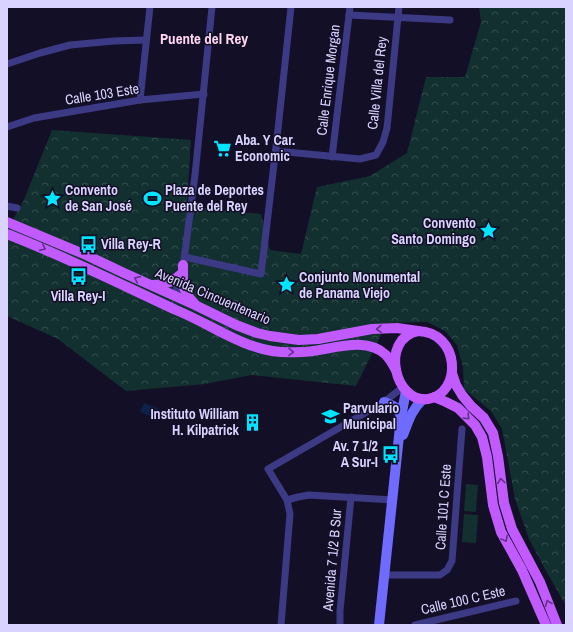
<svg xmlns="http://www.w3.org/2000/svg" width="573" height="632" font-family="'Archivo Narrow',sans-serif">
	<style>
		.grass { fill: #12302f }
		.park { fill: url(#park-crowns) }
		.water { fill: #0c2248 }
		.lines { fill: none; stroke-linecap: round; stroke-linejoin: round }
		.street { stroke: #3d3a85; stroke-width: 7 }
		.secondary { stroke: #6f6bff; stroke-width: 10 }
		.primary { stroke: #c25bff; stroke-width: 10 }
		.oneway { stroke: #623188 }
		.labels { text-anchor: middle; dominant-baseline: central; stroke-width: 3; stroke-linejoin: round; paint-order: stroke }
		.street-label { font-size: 14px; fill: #d9d4ff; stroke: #130f26 }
		.poi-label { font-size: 14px; font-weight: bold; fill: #d9d4ff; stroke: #130f26; text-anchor: start }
		.neighbourhood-label { font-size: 15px; font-weight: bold; fill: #ffd6f0; stroke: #130f26 }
	</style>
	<defs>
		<pattern id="park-crowns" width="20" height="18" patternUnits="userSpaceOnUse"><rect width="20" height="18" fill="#12302f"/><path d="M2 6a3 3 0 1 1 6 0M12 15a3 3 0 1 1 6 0" fill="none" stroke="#344d4e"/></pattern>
	</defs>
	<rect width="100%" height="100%" fill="#130f26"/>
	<g class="grass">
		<path d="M466,484L478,485L476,512L464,511Z"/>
		<path d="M464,514L478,515L476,543L462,542Z"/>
	</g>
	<path class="park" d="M479,7H566V606L545,569L529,539L515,499L502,429L491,411L464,389L463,367L457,345L445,331L427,322L387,323L356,386L252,375L205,384L126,391L58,339L7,316V230L23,202L52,130L191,140L187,206L261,214L270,250L301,254L317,187L370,176L407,153L426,77H465L481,22Z"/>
	<path class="water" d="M144,403L161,410L157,419L140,412Z"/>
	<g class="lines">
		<g class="street">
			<path d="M349,15L450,20"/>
			<path d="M7,64L40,53L70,45L114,41L146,40"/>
			<path d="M140,100L150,7"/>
			<path d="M7,127L34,118L140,100L204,94"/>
			<path d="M276,151L360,159L376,155L383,142L387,128L399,7"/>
			<path d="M332,157L350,7"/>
			<path d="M7,206L17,208"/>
			<path d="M185,257L261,274C272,185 282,96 291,7"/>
			<path d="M184,260L195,175L212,7"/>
			<path d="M175,296L181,274"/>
			<path d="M287,500L298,497L309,495L393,500"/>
			<path d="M384,575H440L447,570L452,561L462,429"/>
			<path d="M281,625L290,514L287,500L268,469L384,402L403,387"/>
			<path d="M340,625V611L351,497"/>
			<path d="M415,625L516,601"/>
		</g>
		<g class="secondary">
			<path d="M384,402C394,406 397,406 401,417"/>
			<path d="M403,435C409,420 411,411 423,399"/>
			<path d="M379,625L401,417L406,391"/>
		</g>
		<g class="primary">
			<path d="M7,222L86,255L124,273L195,305L236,325L257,333L270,336L299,340L318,339L372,329L397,328L418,331"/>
			<path d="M7,234C64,256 120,284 176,310C193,317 209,326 225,334C235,339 245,344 256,347C270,352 286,353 301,352C327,352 364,334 386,355C390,359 393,365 396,370"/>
			<path d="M183,265C183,283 181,290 194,303"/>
			<path d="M153,285C166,284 171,283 180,275"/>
			<path d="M418,331C460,332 463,393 428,399C395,404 379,339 418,331Z"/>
			<path d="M452,373L456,385L462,395L471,406L484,418L493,433L498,456L504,503L512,529L540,582L557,625"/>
			<path d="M434,397L446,402L458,408L475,425L482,437L487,457L493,505L501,532L522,570L546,625"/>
		</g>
	</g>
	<defs><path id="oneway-chevron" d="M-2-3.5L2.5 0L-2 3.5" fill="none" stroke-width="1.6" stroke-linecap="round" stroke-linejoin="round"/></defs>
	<g class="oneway">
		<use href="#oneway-chevron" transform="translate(43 248) rotate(25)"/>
		<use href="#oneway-chevron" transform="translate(137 279) rotate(-156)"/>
		<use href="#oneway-chevron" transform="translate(379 329) rotate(178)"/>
		<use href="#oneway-chevron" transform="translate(291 352) rotate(1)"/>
		<use href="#oneway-chevron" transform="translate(467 417) rotate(46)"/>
		<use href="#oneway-chevron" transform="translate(501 481) rotate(-97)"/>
		<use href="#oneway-chevron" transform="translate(505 539) rotate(62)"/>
		<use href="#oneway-chevron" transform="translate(548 603) rotate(-112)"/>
	</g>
	<defs>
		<symbol id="supermarket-bare" viewBox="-9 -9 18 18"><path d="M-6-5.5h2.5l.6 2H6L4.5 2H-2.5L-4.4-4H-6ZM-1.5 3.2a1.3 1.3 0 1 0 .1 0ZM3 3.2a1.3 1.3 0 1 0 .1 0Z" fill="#00e5ff" stroke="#130f26" stroke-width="2.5" paint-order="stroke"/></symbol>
		<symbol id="sight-bare" viewBox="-9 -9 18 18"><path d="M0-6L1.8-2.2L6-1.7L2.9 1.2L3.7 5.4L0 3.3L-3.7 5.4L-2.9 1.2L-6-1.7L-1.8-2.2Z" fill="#00e5ff" stroke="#130f26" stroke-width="2.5" paint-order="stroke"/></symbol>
		<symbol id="stadium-bare" viewBox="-9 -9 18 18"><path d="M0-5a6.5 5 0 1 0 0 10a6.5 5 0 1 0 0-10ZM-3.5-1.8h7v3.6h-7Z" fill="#00e5ff" stroke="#130f26" stroke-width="2.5" paint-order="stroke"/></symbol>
		<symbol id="bus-bare" viewBox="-9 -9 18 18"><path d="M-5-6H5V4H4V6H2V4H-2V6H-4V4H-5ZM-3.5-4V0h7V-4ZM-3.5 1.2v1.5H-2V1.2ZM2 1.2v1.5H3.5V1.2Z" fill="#00e5ff" stroke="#130f26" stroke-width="2.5" paint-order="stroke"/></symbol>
		<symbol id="school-bare" viewBox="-9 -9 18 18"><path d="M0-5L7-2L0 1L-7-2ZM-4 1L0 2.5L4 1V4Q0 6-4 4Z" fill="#00e5ff" stroke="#130f26" stroke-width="2.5" paint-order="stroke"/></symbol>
		<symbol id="building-bare" viewBox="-9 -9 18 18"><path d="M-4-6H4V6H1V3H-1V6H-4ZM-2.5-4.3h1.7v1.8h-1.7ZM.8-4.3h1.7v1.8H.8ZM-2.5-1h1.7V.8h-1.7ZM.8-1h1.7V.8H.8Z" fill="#00e5ff" stroke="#130f26" stroke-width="2.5" paint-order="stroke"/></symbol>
	</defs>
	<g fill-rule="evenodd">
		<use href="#supermarket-bare" x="210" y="136" width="25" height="25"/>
		<use href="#sight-bare" x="40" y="186" width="25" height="25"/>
		<use href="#stadium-bare" x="140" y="186" width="25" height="25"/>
		<use href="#sight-bare" x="476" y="218" width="25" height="25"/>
		<use href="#bus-bare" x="76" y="232" width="25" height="25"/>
		<use href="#bus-bare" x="66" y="264" width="25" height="25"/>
		<use href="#sight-bare" x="274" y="272" width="25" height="25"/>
		<use href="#school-bare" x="318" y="404" width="25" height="25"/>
		<use href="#building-bare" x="240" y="410" width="25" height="25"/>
		<use href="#bus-bare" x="378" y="442" width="25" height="25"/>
	</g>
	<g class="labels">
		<g class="street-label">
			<text transform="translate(328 80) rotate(-83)">Calle Enrique Morgan</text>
			<text transform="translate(377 83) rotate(-84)">Calle Villa del Rey</text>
			<text transform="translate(102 94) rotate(-9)">Calle 103 Este</text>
			<text transform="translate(213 296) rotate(23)">Avenida Cincuentenario</text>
			<text transform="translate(443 507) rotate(-86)">Calle 101 C Este</text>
			<text transform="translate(332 560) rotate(-85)">Avenida 7 1/2 B Sur</text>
			<text transform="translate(463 600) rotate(-13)">Calle 100 C Este</text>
		</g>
		<g class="poi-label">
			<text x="235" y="140">Aba. Y Car.<tspan x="235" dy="16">Economic</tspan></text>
			<text x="65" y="190">Convento<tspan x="65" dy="16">de San José</tspan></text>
			<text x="165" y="190">Plaza de Deportes<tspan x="165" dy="16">Puente del Rey</tspan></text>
			<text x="476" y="223" text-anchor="end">Convento<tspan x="476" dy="16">Santo Domingo</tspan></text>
			<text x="101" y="244">Villa Rey-R</text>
			<text x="299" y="277">Conjunto Monumental<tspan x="299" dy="16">de Panama Viejo</tspan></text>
			<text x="78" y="296" text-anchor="middle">Villa Rey-I</text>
			<text x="343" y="408">Parvulario<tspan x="343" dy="16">Municipal</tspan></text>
			<text x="239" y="414" text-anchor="end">Instituto William<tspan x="239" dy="16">H. Kilpatrick</tspan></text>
			<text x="378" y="446" text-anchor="end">Av. 7 1/2<tspan x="378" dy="16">A Sur-I</tspan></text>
		</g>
		<g class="neighbourhood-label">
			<text x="204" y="38">Puente del Rey</text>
		</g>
	</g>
	<rect width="573" height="632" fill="none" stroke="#d9d4ff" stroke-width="16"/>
</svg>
